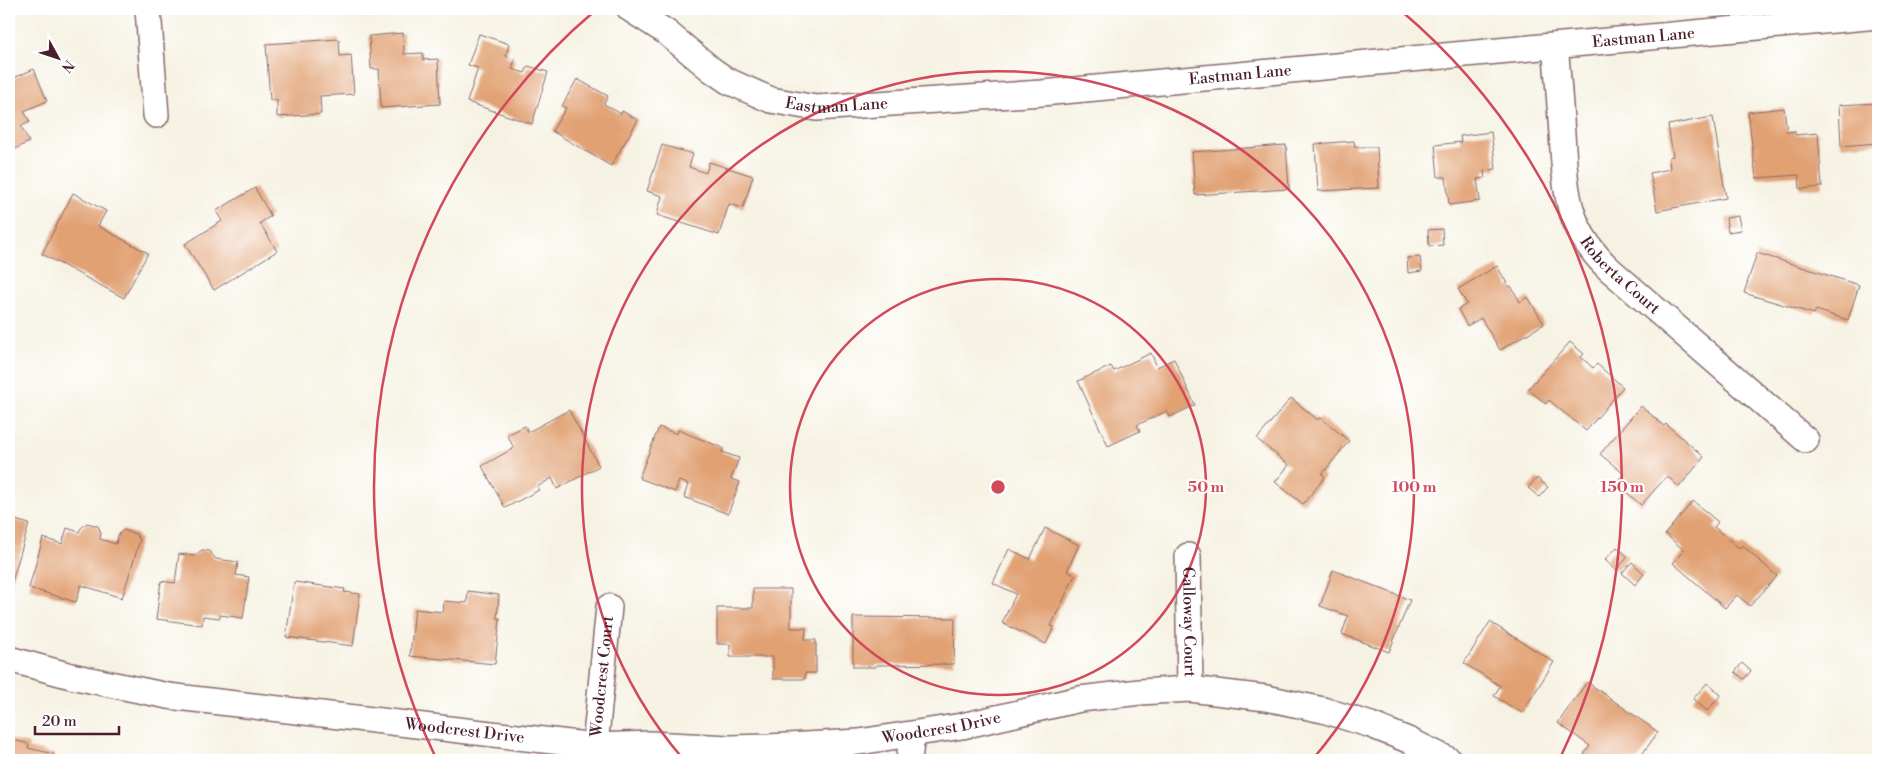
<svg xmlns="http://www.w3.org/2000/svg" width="1887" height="769" font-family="'Libre Bodoni',serif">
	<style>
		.building { fill: #e1a173 }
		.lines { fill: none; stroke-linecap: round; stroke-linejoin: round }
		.street-casing { stroke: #86696b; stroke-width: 28 }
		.path { stroke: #86696b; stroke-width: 3; stroke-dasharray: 1 4; stroke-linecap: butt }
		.street { stroke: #fff; stroke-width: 25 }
		.ring { fill: none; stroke: #d1495b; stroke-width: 2.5 }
		.labels { text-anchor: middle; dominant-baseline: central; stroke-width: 4; stroke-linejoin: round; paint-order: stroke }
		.street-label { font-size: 16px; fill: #4a1f2b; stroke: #fff }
		.centre { fill: #d1495b; stroke: #fff; stroke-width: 2.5 }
		.ring-label { font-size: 15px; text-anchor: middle; font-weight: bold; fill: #d1495b; stroke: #fff; stroke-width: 4; stroke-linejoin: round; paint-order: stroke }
	</style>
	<rect width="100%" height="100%" fill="#fff"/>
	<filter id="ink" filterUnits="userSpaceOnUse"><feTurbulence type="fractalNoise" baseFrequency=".02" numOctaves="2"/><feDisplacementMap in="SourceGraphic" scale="10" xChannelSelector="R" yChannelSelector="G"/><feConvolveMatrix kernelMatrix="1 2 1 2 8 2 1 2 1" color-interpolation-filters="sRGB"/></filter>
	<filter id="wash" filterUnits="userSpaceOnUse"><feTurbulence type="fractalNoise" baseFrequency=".0096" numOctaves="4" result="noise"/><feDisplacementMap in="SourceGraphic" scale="20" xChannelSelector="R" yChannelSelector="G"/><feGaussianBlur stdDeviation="1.12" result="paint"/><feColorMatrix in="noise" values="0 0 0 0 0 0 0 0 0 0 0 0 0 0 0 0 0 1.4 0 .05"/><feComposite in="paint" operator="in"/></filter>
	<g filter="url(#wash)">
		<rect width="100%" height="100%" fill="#f6f2e3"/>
		<g id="blocks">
			<g class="building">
				<path d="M403,33L404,54L423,53V60L438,59L440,104L381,108L379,69H371L369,36Z"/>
				<path d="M479,34L509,44L506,56L515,60L512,69L525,73L528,66L548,72L532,124L467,102L478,68L468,65Z"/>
				<path d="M339,39L340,56L351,55L354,94L320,96L321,114L277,117V100H270L266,44Z"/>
				<path d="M34,69L47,101L24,111L30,122L21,126L29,142L9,152V80Z"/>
				<path d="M577,79L608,96L604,104L621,114L622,111L638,120L611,166L552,131L566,108L562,106Z"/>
				<path d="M1878,103V143L1841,146L1839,105Z"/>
				<path d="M1784,108L1787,132L1795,131V135L1818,133L1822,187L1800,189L1799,175L1756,178L1748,112Z"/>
				<path d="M1713,117L1726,198L1657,211L1650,173L1670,169L1669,157L1673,156L1668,125Z"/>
				<path d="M1491,132L1496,169L1484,171L1485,178L1477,179L1480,201L1449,205L1446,177H1438L1435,145L1461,142L1460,136Z"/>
				<path d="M1354,141L1355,147H1377L1379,188L1318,191L1315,144Z"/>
				<path d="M662,145L693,154L689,167L706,173L709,162L753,176L743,208L729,204L719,235L657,215L662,196L647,191Z"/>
				<path d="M1286,145L1289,189L1195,195L1192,152Z"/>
				<path d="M255,188L271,216L260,223L277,251L214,290L185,244L222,221L216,211Z"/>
				<path d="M73,193L106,211L98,226L148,253L124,298L42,254Z"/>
				<path d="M1738,216L1741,230L1728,232L1726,218Z"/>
				<path d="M1442,229L1443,245L1429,246L1428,230Z"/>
				<path d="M1757,253L1859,285L1848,320L1816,310L1814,314L1744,293Z"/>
				<path d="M1420,257L1422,271L1408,273L1407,258Z"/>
				<path d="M1497,266L1509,287L1511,286L1520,302L1528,297L1544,324L1500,350L1481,318L1467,326L1458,309L1467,304L1458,289Z"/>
				<path d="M1570,342L1584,354L1581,357L1593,368L1597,364L1623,387L1586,431L1549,400L1546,404L1528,389Z"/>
				<path d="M1151,353L1157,367L1174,359L1195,405L1170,417L1167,411L1137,425L1140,431L1108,446L1078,381L1111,366L1114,371Z"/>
				<path d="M1291,398L1318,420L1320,417L1349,441L1322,474L1325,477L1303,504L1275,482L1289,465L1257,439Z"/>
				<path d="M1641,406L1664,426L1666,424L1704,457L1679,487L1667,476L1641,505L1616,483L1624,474L1600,454Z"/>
				<path d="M569,410L599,466L557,489L552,478L537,487L539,490L505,508L482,466L514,448L507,435L525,426L528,432Z"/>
				<path d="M659,427L677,434L678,430L723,448L722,452L739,458L731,479L740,482L728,514L684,497L688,484L679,481L675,492L639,478Z"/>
				<path d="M1537,478L1548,487L1539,497L1528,488Z"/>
				<path d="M1693,501L1718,522L1714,527L1739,548L1742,545L1777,576L1750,606L1737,595L1725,608L1673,563L1684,550L1665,534Z"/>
				<path d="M9,518L29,524L11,585L9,584Z"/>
				<path d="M87,523L98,526L101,533L100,539L116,544L118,535L123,530L136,534L140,540L122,598L81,585L76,602L29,588L43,538L62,544L67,528L79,532L81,528Z"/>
				<path d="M1045,528L1079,545L1067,571L1075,575L1051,626L1054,627L1046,644L1002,623L1016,594L993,583L1009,549L1030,559Z"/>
				<path d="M1617,547L1628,557L1616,570L1605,560Z"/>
				<path d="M202,550L209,551L216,559L238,562L236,575L249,577L243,618L220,615V618L203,616L202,625L156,619L161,581L175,583L179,554L194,556Z"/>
				<path d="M1632,562L1644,574L1635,585L1622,573Z"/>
				<path d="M1333,570L1410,600L1389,652L1342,634L1348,616L1320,606Z"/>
				<path d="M294,582L345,589L344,592L360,594L353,646L286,637Z"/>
				<path d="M753,589H791V628H806L805,640H816V673H805V679H773V657H730V644H717V608H753Z"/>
				<path d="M468,591L499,595L497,618H500L495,664L410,656L415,609L443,612L444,601L467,603Z"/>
				<path d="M853,617L955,618L954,664L876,665V667H853Z"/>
				<path d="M1490,622L1554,662L1522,713L1494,696L1500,686L1464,663Z"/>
				<path d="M1742,663L1751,671L1744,679L1735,672Z"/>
				<path d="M1587,682L1658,732L1638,760H1593L1584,754L1590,746L1558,723Z"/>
				<path d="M1707,683L1721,695L1707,711L1693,699Z"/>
				<path d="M9,739L29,744L28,748L54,754L53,760H9Z"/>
			</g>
		</g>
	</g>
	<g filter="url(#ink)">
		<use href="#blocks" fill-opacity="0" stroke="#86696b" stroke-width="1"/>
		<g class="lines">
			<defs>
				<g id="street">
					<path d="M148,9L156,115"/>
					<path id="s1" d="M630,9L666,32L712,70L728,81L771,100L816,108L1042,93L1878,16"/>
					<path id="s2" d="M1555,46C1558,75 1560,105 1562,134C1566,191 1565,226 1608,268L1806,440"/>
					<path id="s3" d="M1188,556L1190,689"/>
					<path id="s4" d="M9,659L71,676L168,696L595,746L650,744L729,748L769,747L859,742L962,726L1080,699L1140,692L1190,689L1266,698L1323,710L1371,725L1408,740L1449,760"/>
					<path id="s5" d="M595,746L609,607"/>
					<path d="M909,760L912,735"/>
				</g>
			</defs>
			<use href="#street" class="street-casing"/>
			<path class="path" d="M47,9L122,10"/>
			<use href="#street" class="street"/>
		</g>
	</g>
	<g class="ring">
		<circle cx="998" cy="487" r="208"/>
		<path d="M684 760A416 416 0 1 1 1312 760"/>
		<path d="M435 756A624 624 0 0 1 597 9M1399 9A624 624 0 0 1 1561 756"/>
	</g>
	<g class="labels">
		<g class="street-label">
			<text stroke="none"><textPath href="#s1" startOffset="1045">Eastman Lane</textPath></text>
			<text stroke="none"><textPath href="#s1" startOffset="640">Eastman Lane</textPath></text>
			<text stroke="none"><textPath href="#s1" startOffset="235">Eastman Lane</textPath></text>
			<text stroke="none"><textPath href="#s2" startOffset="248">Roberta Court</textPath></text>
			<text stroke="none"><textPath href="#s3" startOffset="66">Galloway Court</textPath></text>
			<text stroke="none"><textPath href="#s5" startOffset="70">Woodcrest Court</textPath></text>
			<text stroke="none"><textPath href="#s4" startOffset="941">Woodcrest Drive</textPath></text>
			<text stroke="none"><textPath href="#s4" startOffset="462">Woodcrest Drive</textPath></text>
		</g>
	</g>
	<circle cx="998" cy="487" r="8" class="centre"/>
	<g class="ring-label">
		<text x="1206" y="492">50 m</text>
		<text x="1414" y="492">100 m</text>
		<text x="1622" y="492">150 m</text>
	</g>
	<rect width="1887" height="769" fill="none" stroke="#fff" stroke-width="30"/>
	<g transform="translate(58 58) rotate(130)" stroke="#ffffff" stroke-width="4" paint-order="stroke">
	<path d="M0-4L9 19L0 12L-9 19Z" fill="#4a1f2b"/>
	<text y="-8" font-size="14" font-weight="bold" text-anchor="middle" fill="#4a1f2b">N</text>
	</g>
	<path d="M35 726v8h84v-8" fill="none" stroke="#4a1f2b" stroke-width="2.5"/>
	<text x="42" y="726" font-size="15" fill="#4a1f2b" stroke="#ffffff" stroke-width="4" paint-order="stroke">20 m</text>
</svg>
